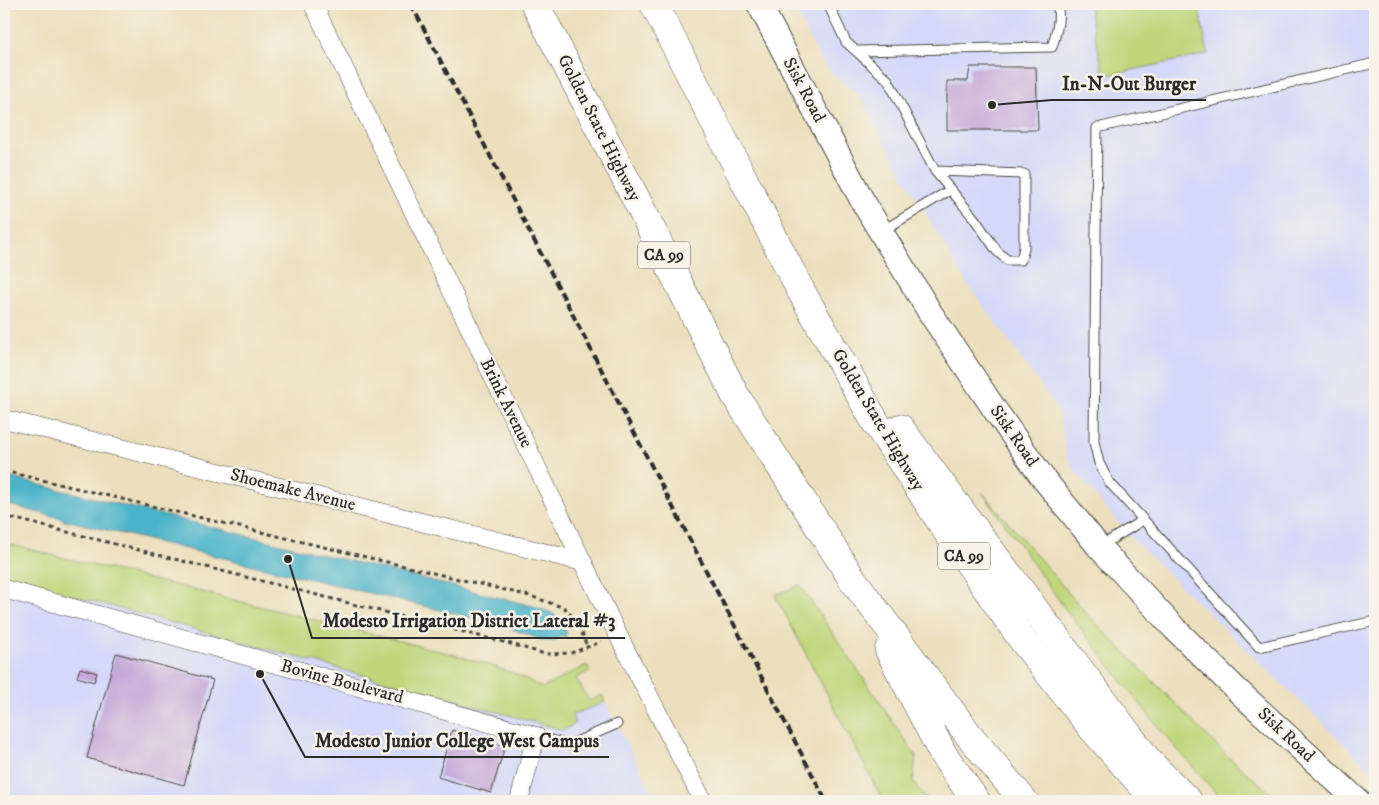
<svg xmlns="http://www.w3.org/2000/svg" width="1379" height="805" font-family="'IM FELL DW Pica',serif">
	<style>
		.built { fill: #d4d8f9 }
		.green { fill: #bfd67a; stroke: #758052 }
		.water { fill: #4ab3c9; stroke: #3a6f7a }
		.building { fill: #c4a8d9 }
		.lines { fill: none; stroke-linecap: round; stroke-linejoin: round }
		.service-casing { stroke: #484641; stroke-width: 11 }
		.minor-casing { stroke: #484641; stroke-width: 19 }
		.secondary-casing { stroke: #484641; stroke-width: 26 }
		.motorway-casing { stroke: #484641; stroke-width: 29 }
		.path { stroke: #484641; stroke-width: 3; stroke-dasharray: 4 4; stroke-linecap: butt }
		.service { stroke: #fff; stroke-width: 9 }
		.minor { stroke: #fff; stroke-width: 18 }
		.secondary { stroke: #fff; stroke-width: 24 }
		.motorway { stroke: #fff; stroke-width: 28 }
		.rail { stroke: #2b2b2b; stroke-width: 4; stroke-dasharray: 8 4; stroke-linecap: butt }
		.labels { text-anchor: middle; dominant-baseline: central; stroke-width: 5; stroke-linejoin: round; paint-order: stroke }
		.shield { fill: #f7f3e8; stroke: #686764; stroke-width: 1 }
		.shield-label { font-size: 16px; font-weight: bold; fill: #2b2b2b }
		.street-label { font-size: 18px; fill: #2b2b2b; stroke: #f7f3e8 }
		.leader { fill: none; stroke: #2b2b2b; stroke-width: 2 }
		.callout-dot { fill: #2b2b2b; stroke: #f7f3e8; stroke-width: 2 }
		.callout-label { font-size: 19px; text-anchor: middle; font-weight: bold; fill: #2b2b2b; stroke: #f7f3e8; stroke-width: 5; stroke-linejoin: round; paint-order: stroke }
	</style>
	<rect width="100%" height="100%" fill="#f7f3e8"/>
	<filter id="ink" filterUnits="userSpaceOnUse"><feTurbulence type="fractalNoise" baseFrequency=".02" numOctaves="2"/><feDisplacementMap in="SourceGraphic" scale="10" xChannelSelector="R" yChannelSelector="G"/><feConvolveMatrix kernelMatrix="1 2 1 2 8 2 1 2 1" color-interpolation-filters="sRGB"/></filter>
	<filter id="wash" filterUnits="userSpaceOnUse"><feTurbulence type="fractalNoise" baseFrequency=".0096" numOctaves="4" result="noise"/><feDisplacementMap in="SourceGraphic" scale="20" xChannelSelector="R" yChannelSelector="G"/><feGaussianBlur stdDeviation="1.12" result="paint"/><feColorMatrix in="noise" values="0 0 0 0 0 0 0 0 0 0 0 0 0 0 0 0 0 1.4 0 .05"/><feComposite in="paint" operator="in"/></filter>
	<g filter="url(#wash)">
		<rect width="100%" height="100%" fill="#ecdfbd"/>
		<g class="built">
			<path d="M792,4H1375V774L1133,540L1074,470L1066,453L1060,416L1049,397L966,282L905,179L864,103L856,92L832,74L821,60Z"/>
			<path d="M4,543L452,654L504,669L527,679L542,688L555,681L572,715L605,702L657,801H4Z"/>
		</g>
		<g class="green">
			<path d="M1088,4H1198L1208,54L1104,76Z"/>
			<path d="M982,492L1086,613L1226,755L1280,801H1223L1162,732L1066,610Z"/>
			<path d="M4,543L452,654C485,664 512,670 542,688L587,665L590,671L576,678L589,701L602,695L605,702L572,715L575,724L563,730L4,577Z"/>
			<path d="M800,585L916,756L913,782L928,801H883L775,595Z"/>
		</g>
		<path class="water" d="M4,476L533,606C549,612 558,612 564,630L567,631L565,638L561,636L554,641H545L501,625L473,618L69,521V522L63,521L64,519L4,504Z"/>
		<g id="blocks">
			<g class="building">
				<path d="M970,67H1036L1038,130H947V81H968Z"/>
				<path d="M116,653L213,680L184,785L87,758Z"/>
				<path d="M80,668L97,673L94,682L77,677Z"/>
				<path d="M452,730L505,746L491,793L438,777Z"/>
			</g>
		</g>
	</g>
	<g filter="url(#ink)">
		<use href="#blocks" fill-opacity="0" stroke="#484641" stroke-width="1"/>
		<g class="lines">
			<defs>
				<g id="service">
					<path d="M828,4L846,42L888,80L935,171L974,218L997,251L1007,260H1021L1024,248V174L935,171"/>
					<path d="M857,51L1052,47C1056,34 1061,17 1057,4"/>
					<path d="M1375,63L1097,128L1094,442L1099,463L1109,482L1259,647L1375,621"/>
					<path d="M882,231L950,190"/>
					<path d="M1099,547L1143,520"/>
					<path d="M536,736L569,745L617,724"/>
				</g>
				<g id="minor">
					<path d="M313,4L618,635L703,801"/>
					<path d="M4,419L583,562"/>
					<path d="M4,589L536,736L519,801"/>
				</g>
				<path id="secondary" d="M759,4L862,200L881,232L931,314L995,410L1043,478L1099,547L1174,628L1237,690L1358,801"/>
				<g id="motorway">
					<path d="M535,4L635,197L735,395L853,580L968,734L1024,801"/>
					<path d="M654,4L801,291L876,423L952,539L1021,638L1092,728L1156,801"/>
					<path d="M900,428L970,523L1149,762L1188,801"/>
					<path d="M889,650L943,754L976,801"/>
				</g>
			</defs>
			<use href="#service" class="service-casing"/>
			<use href="#minor" class="minor-casing"/>
			<use href="#secondary" class="secondary-casing"/>
			<use href="#motorway" class="motorway-casing"/>
			<g class="path">
				<path d="M4,471L530,596L565,608L579,625L587,647"/>
				<path d="M4,516L511,644L545,654L571,653L601,642"/>
			</g>
			<use href="#service" class="service"/>
			<use href="#minor" class="minor"/>
			<use href="#secondary" class="secondary"/>
			<use href="#motorway" class="motorway"/>
			<path class="rail" d="M411,4L826,801"/>
		</g>
	</g>
	<g class="labels">
		<g class="shield">
			<rect x="638" y="241.5" width="52" height="27" rx="4"/>
			<rect x="938" y="542.5" width="52" height="27" rx="4"/>
		</g>
		<g class="shield-label">
			<text x="664" y="255">CA 99</text>
			<text x="964" y="556">CA 99</text>
		</g>
		<g class="street-label">
			<text transform="translate(804 90) rotate(62)">Sisk Road</text>
			<text transform="translate(599 128) rotate(63)">Golden State Highway</text>
			<text transform="translate(506 403) rotate(64)">Brink Avenue</text>
			<text transform="translate(878 420) rotate(59)">Golden State Highway</text>
			<text transform="translate(1014 436) rotate(55)">Sisk Road</text>
			<text transform="translate(293 490) rotate(14)">Shoemake Avenue</text>
			<text transform="translate(342 682) rotate(15)">Bovine Boulevard</text>
			<text transform="translate(1286 735) rotate(43)">Sisk Road</text>
		</g>
	</g>
	<path class="leader" d="M992 105L1052 100H1206M288 559L312 638H625M260 674L305 757H609"/>
	<g class="callout-dot">
		<circle cx="992" cy="105" r="5"/>
		<circle cx="288" cy="559" r="5"/>
		<circle cx="260" cy="674" r="5"/>
	</g>
	<g class="callout-label">
		<text x="1129" y="90">In-N-Out Burger</text>
		<text x="469" y="627">Modesto Irrigation District Lateral #3</text>
		<text x="457" y="747">Modesto Junior College West Campus</text>
	</g>
	<rect width="1379" height="805" fill="none" stroke="#f7f3e8" stroke-width="20"/>
</svg>
